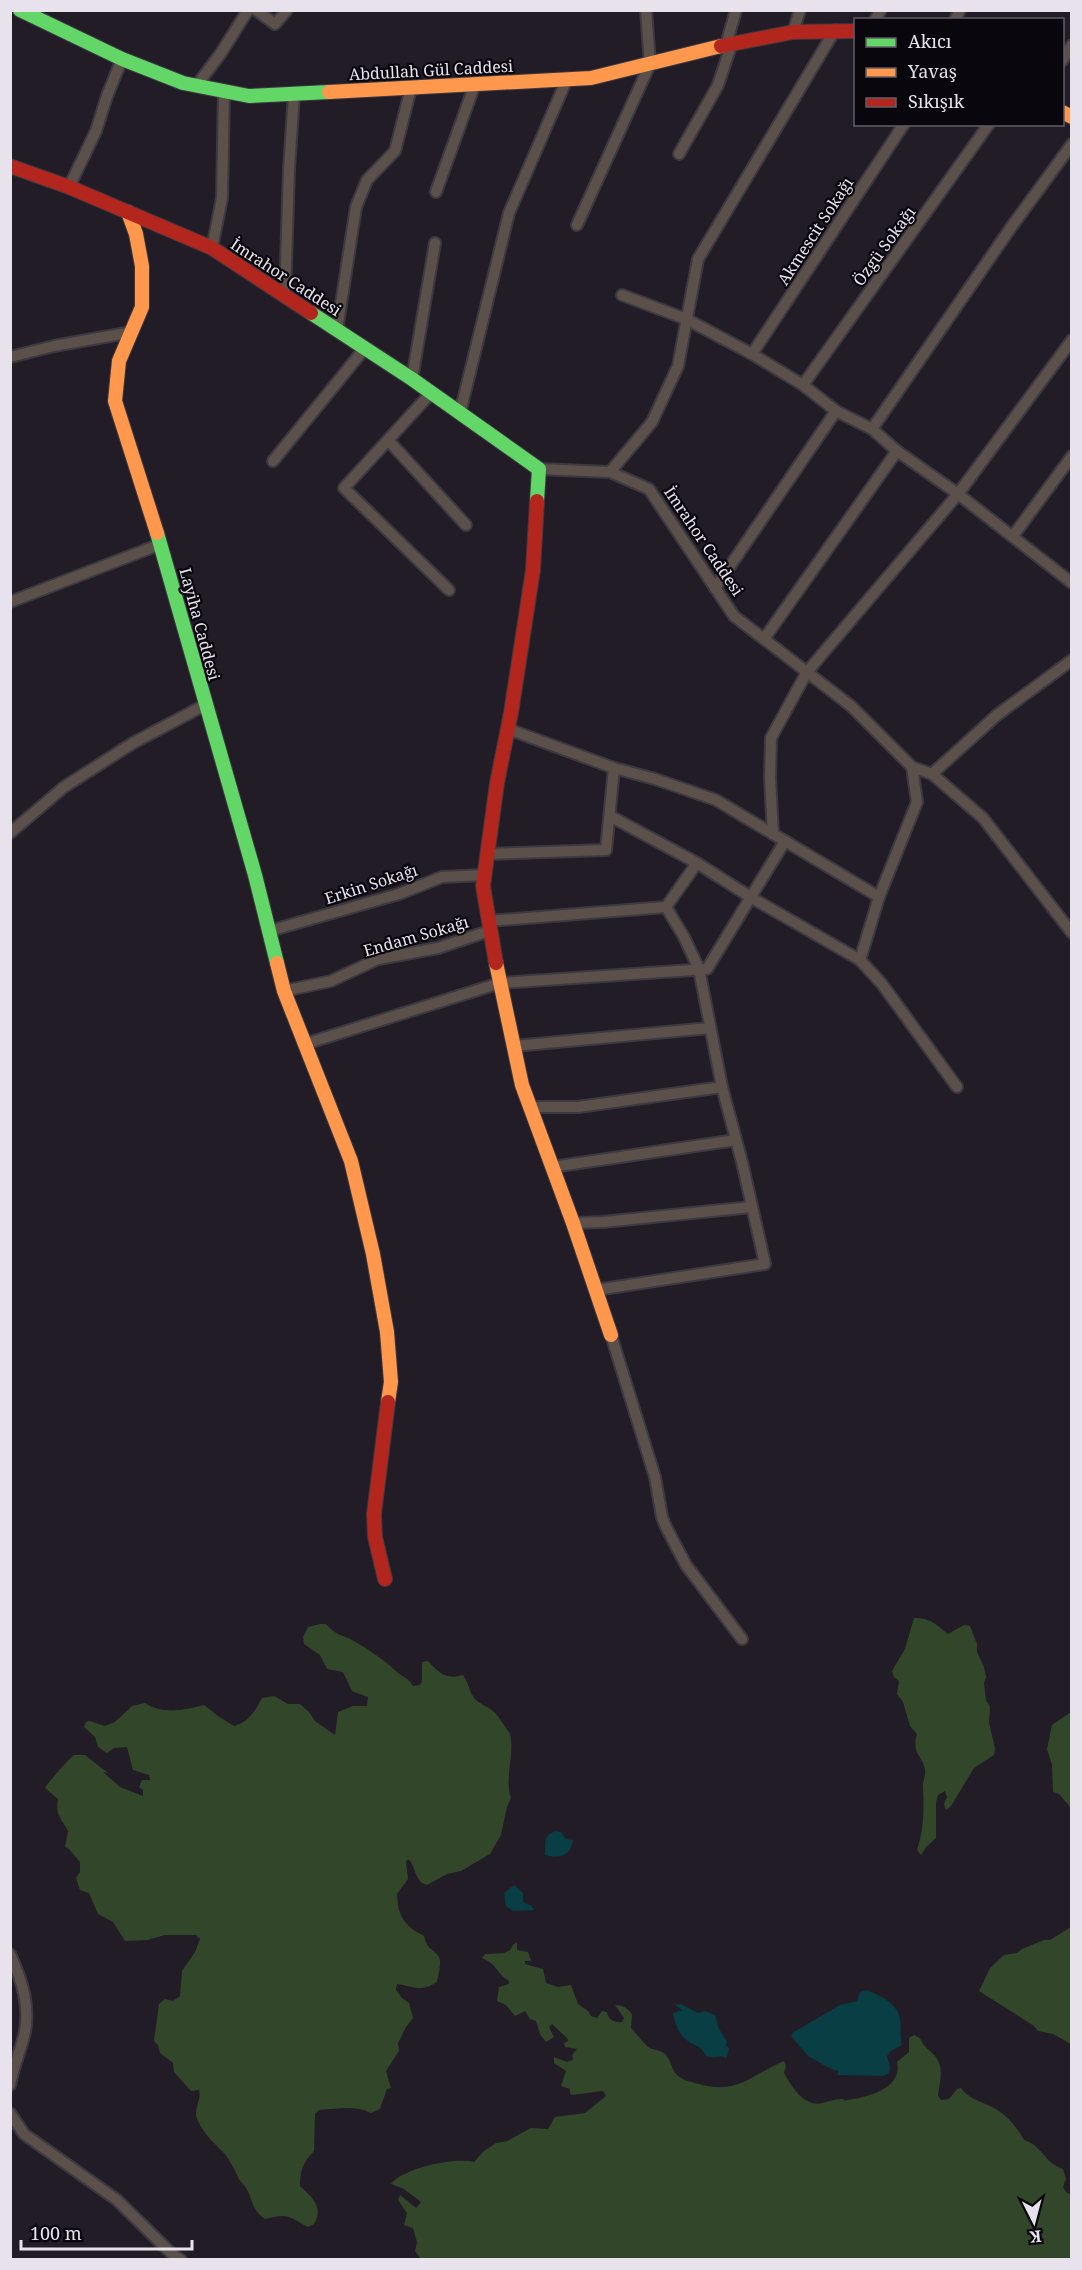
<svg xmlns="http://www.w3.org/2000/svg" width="1082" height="2270" font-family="'Noto Serif',serif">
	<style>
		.green { fill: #32462a }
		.water { fill: #083e44 }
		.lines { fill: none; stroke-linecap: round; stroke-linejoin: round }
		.street-casing { stroke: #3d3941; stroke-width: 14 }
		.fast-casing { stroke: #3d3941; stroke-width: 16 }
		.slow-casing { stroke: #3d3941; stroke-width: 16 }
		.jam-casing { stroke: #3d3941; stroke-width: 16 }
		.street { stroke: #5c504b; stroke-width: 10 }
		.fast { stroke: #63d668; stroke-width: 14 }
		.slow { stroke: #ff974d; stroke-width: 14 }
		.jam { stroke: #b3261e; stroke-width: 14 }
		.labels { text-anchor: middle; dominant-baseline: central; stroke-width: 4.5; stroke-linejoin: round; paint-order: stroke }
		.street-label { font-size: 16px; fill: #e8e2ed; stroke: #09060d }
	</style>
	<rect width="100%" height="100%" fill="#211c26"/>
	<g class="green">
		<path d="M914,1618C932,1618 936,1625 948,1634L964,1625L970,1626L977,1644V1652L984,1667L986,1677L984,1683L986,1700L990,1707L989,1723L995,1748L994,1755L974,1768L951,1806L946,1810L944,1804L947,1797L945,1791L938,1795L936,1802V1838L926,1847L921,1855L917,1850C924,1829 924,1809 923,1788C922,1782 926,1776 925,1770C923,1755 911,1755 917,1734L910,1726L903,1702L897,1694L899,1681L894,1677L892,1671L905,1649Z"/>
		<path d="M320,1624H326C338,1637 342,1634 354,1641C369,1650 383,1659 396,1671C402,1677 409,1678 413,1686L420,1685L422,1681V1662L428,1661C439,1673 446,1680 463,1675C469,1683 469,1692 475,1699C481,1705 489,1707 494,1712C497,1714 509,1732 510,1734C515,1755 504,1780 511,1798L507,1807L501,1835L490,1854L461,1871L447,1874L427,1885C414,1882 417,1867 408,1859L406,1862L408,1879L397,1894C398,1916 404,1926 424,1936C428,1952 433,1947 439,1957C442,1962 438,1976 437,1982C420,1993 413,1986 397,1984L396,1990L402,1998L409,2003L413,2018L406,2027L398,2043L399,2051L386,2071L391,2088L387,2089L380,2109L371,2113C355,2105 338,2109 319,2110L315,2114L314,2151C303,2162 300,2171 300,2186C312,2197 324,2207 314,2224L308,2227C287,2216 289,2213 265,2219C251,2210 253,2199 246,2188C244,2184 239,2181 238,2177C234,2168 230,2161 224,2153C214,2143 204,2134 198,2121C192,2110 202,2101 199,2090L191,2091L174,2072L173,2063L160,2053L158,2045L154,2041L159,2004L165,1999L173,2001L180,1996L182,1971L195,1952L200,1939L196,1935H165L147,1940L125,1941L113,1922L98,1914L89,1893L80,1890L76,1878L80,1872V1862L69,1849L65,1847L68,1831C61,1818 55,1815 58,1799L45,1788C50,1780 66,1762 74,1755H85L108,1773L103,1772L120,1787L143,1796V1790L139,1787L142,1780H150L149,1775L133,1770L127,1747L114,1748L107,1753L98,1747L95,1737L84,1727L86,1722L90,1721L105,1726L115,1722L132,1706L145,1703C164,1715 184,1710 204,1705L218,1716L234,1726C249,1722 255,1711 262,1698L274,1696L288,1704H300L309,1712L315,1721L335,1735L338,1712L353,1706H367L368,1697L352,1691L343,1672L327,1669L320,1655L304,1644L303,1637L308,1627Z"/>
		<path d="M1071,1712H1072L1071,1808L1059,1794L1053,1792L1052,1765L1047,1749L1052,1725Z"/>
		<path d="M1071,1927V2044L1053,2034L1038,2031L1034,2026L979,1991L990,1968L1004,1955L1017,1953L1022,1949L1044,1940H1050Z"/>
		<path d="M517,1942V1950L528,1952L531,1961H525V1964L543,1969L546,1983L558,1987L571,1985L578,2004L588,2011L591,2016L597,2018L602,2011L607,2012C608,2020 615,2023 622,2022L624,2018L615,2005C623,2005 627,2008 632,2014L631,2028C637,2034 641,2040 646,2045C651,2051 661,2049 666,2055C672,2062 671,2069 677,2075C684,2082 694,2082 703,2085C739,2094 753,2074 784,2061L786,2066L784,2073C791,2085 799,2099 812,2103C821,2106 831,2099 840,2099C847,2099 841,2102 849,2100C868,2096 903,2089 897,2062L909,2052V2038L914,2035L920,2038C923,2047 930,2050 936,2057C945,2070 939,2083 938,2096L941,2100L949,2099L957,2089L961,2088C969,2099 980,2101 990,2106C1006,2113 1016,2126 1024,2140C1043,2146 1043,2162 1063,2169L1066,2179L1063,2187L1066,2192L1071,2195V2259H421L415,2251L417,2242L413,2228L404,2225L407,2213L398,2200L400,2195L416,2208L421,2202L404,2189L391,2184C403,2168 455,2157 474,2162L484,2151L496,2143L507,2141L531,2128L548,2129L555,2117L585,2113L606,2096L603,2091L572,2095L570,2093V2089L561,2086L566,2071L554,2063V2057L567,2062L573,2060L572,2055L577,2049L565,2047L564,2043L568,2041V2039L552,2024L549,2027L554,2037L546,2042L540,2034L536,2021L530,2019L525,2011L515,2016L506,2005L497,2001L499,1987L509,1984V1981C496,1973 498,1965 482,1958L485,1954L504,1953L510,1950L513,1945Z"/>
	</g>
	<g class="water">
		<path d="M555,1831L561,1832L566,1839L573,1840C571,1856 560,1859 545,1855C546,1843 542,1837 555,1831Z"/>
		<path d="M514,1885L523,1893V1902L532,1906L534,1910L513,1911L506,1906L504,1893Z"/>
		<path d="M866,1990C880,1995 899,2004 900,2020C901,2029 900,2037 902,2045L891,2051L887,2056L890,2068L889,2073L883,2076L837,2075L839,2071L831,2069L808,2056L791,2036L794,2032L840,2005L857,2001L860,1992Z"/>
		<path d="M681,2004L698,2013L705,2011L715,2015L719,2029L727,2041L726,2046L729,2048L727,2058C719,2055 714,2059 706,2056C700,2044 697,2048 688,2041C679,2035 676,2025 673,2015V2013L682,2010L675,2005Z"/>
	</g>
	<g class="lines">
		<defs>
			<g id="street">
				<path d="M256,10L275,24L287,10"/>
				<path d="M875,20L881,10"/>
				<path d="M955,20L960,10"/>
				<path d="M793,32L800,10"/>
				<path d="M726,45L736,10"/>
				<path d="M1062,61L1072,45"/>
				<path d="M197,85L221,53L248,10"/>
				<path d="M679,154L718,85L732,43"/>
				<path d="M69,187L96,131L107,96L122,59"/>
				<path d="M436,192L475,84"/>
				<path d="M577,225L650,64L646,10"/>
				<path d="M212,248L222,198L224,91"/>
				<path d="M622,295L686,319L752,354L803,385L836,411L872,429L897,451L958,494L1072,583"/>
				<path d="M285,296L289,169L294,94"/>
				<path d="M337,330L356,207L367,180L395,151L411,88"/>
				<path d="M752,354L904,124"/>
				<path d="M10,357L54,346L132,332"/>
				<path d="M412,379L435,243"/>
				<path d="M803,385L989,124"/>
				<path d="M431,393L344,488L449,590"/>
				<path d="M460,413L509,213L567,79"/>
				<path d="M872,429L1012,226L1072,144"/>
				<path d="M388,440L466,525"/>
				<path d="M273,461L365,348"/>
				<path d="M539,469L610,472L649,489L734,616L851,706L912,767L932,774L983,818L1072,933"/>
				<path d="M610,472L652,422L678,366L698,259L835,30"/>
				<path d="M1013,536L1072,456"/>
				<path d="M715,588L836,411"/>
				<path d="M10,602L161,544"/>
				<path d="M764,639L897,451"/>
				<path d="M508,729L614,768L655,779L716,800L879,897"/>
				<path d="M932,774L997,715L1072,660"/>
				<path d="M610,816L697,863L752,898L860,960L882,984L957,1087"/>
				<path d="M10,833L64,787L133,743L205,705"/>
				<path d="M773,834L770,778L771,738L807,672L958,494L1072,340"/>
				<path d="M487,854L606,850L614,768"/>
				<path d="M488,921L666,907L697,863"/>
				<path d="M269,931L399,894L442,877L484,875"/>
				<path d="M860,960L879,897L917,802L912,767"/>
				<path d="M284,991L331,981L378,959L438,948L489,931"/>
				<path d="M305,1044L500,983L707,969L785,841"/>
				<path d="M514,1046L710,1028"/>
				<path d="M530,1107H578L722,1087"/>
				<path d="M552,1167L736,1140"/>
				<path d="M573,1223L603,1222L752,1207"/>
				<path d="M596,1290L765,1264L742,1162L722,1087L699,969L684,937L666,907"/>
				<path d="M611,1335L655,1477L662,1517L666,1527L686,1565L742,1639"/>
				<path d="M10,1954C22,1980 31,2008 24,2036C20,2052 13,2068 10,2085"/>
				<path d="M10,2113L24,2134L117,2200L172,2254L181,2260"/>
			</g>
			<g id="fast">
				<path d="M20,10L122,59L183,83L249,96L329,92"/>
				<path d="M311,313L412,379L539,469L537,501"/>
				<path d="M157,533L255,875L277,963"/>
			</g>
			<g id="slow">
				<path d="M329,92L591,78L721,46"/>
				<path d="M1062,112L1072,117"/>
				<path d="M128,212L136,234L142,266V307L119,361L115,401L157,533"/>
				<path d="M277,963L284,991L351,1161L373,1254L387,1332L391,1382L388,1402"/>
				<path d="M496,963L522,1085L573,1223L611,1335"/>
			</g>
			<g id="jam">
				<path d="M721,46L793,32L856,31"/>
				<path d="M10,166L69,187L212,248L311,313"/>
				<path d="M496,963L483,886L497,783L511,713L533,570L537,501"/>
				<path d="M385,1579L375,1537L374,1514L388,1402"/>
			</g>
		</defs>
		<use href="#street" class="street-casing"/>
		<use href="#fast" class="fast-casing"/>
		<use href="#slow" class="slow-casing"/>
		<use href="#jam" class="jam-casing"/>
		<use href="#street" class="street"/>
		<use href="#fast" class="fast"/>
		<use href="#slow" class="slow"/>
		<use href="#jam" class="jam"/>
	</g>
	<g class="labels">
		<g class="street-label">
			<text transform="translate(431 70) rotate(-3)">Abdullah Gül Caddesi</text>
			<text transform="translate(815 231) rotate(-57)">Akmescit Sokağı</text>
			<text transform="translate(884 246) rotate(-54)">Özgü Sokağı</text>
			<text transform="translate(286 277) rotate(33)">İmrahor Caddesi</text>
			<text transform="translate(704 541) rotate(56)">İmrahor Caddesi</text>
			<text transform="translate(200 624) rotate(75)">Layiha Caddesi</text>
			<text transform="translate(371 884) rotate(-18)">Erkin Sokağı</text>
			<text transform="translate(416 936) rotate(-16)">Endam Sokağı</text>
		</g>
	</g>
	<rect width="1082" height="2270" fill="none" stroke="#e8e2ed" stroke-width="24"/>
	<rect x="854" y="18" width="210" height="108" fill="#09060d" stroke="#625e67" stroke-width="1.5"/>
	<rect x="866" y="38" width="30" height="9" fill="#63d668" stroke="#625e67" stroke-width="1.5"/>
	<text x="908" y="48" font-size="18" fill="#e8e2ed">Akıcı</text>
	<rect x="866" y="68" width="30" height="9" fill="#ff974d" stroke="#625e67" stroke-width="1.5"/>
	<text x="908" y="78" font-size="18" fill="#e8e2ed">Yavaş</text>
	<rect x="866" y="98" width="30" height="9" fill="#b3261e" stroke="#625e67" stroke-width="1.5"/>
	<text x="908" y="108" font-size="18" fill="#e8e2ed">Sıkışık</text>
	<g transform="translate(1034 2222) rotate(174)" stroke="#09060d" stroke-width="4.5" paint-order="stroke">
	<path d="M0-4.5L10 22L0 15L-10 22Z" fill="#e8e2ed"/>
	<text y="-9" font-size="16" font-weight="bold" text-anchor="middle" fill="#e8e2ed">K</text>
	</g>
	<path d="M21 2240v9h171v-9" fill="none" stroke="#e8e2ed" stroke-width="3"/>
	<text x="30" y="2240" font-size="18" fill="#e8e2ed" stroke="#09060d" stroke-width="4.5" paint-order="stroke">100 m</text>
</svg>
